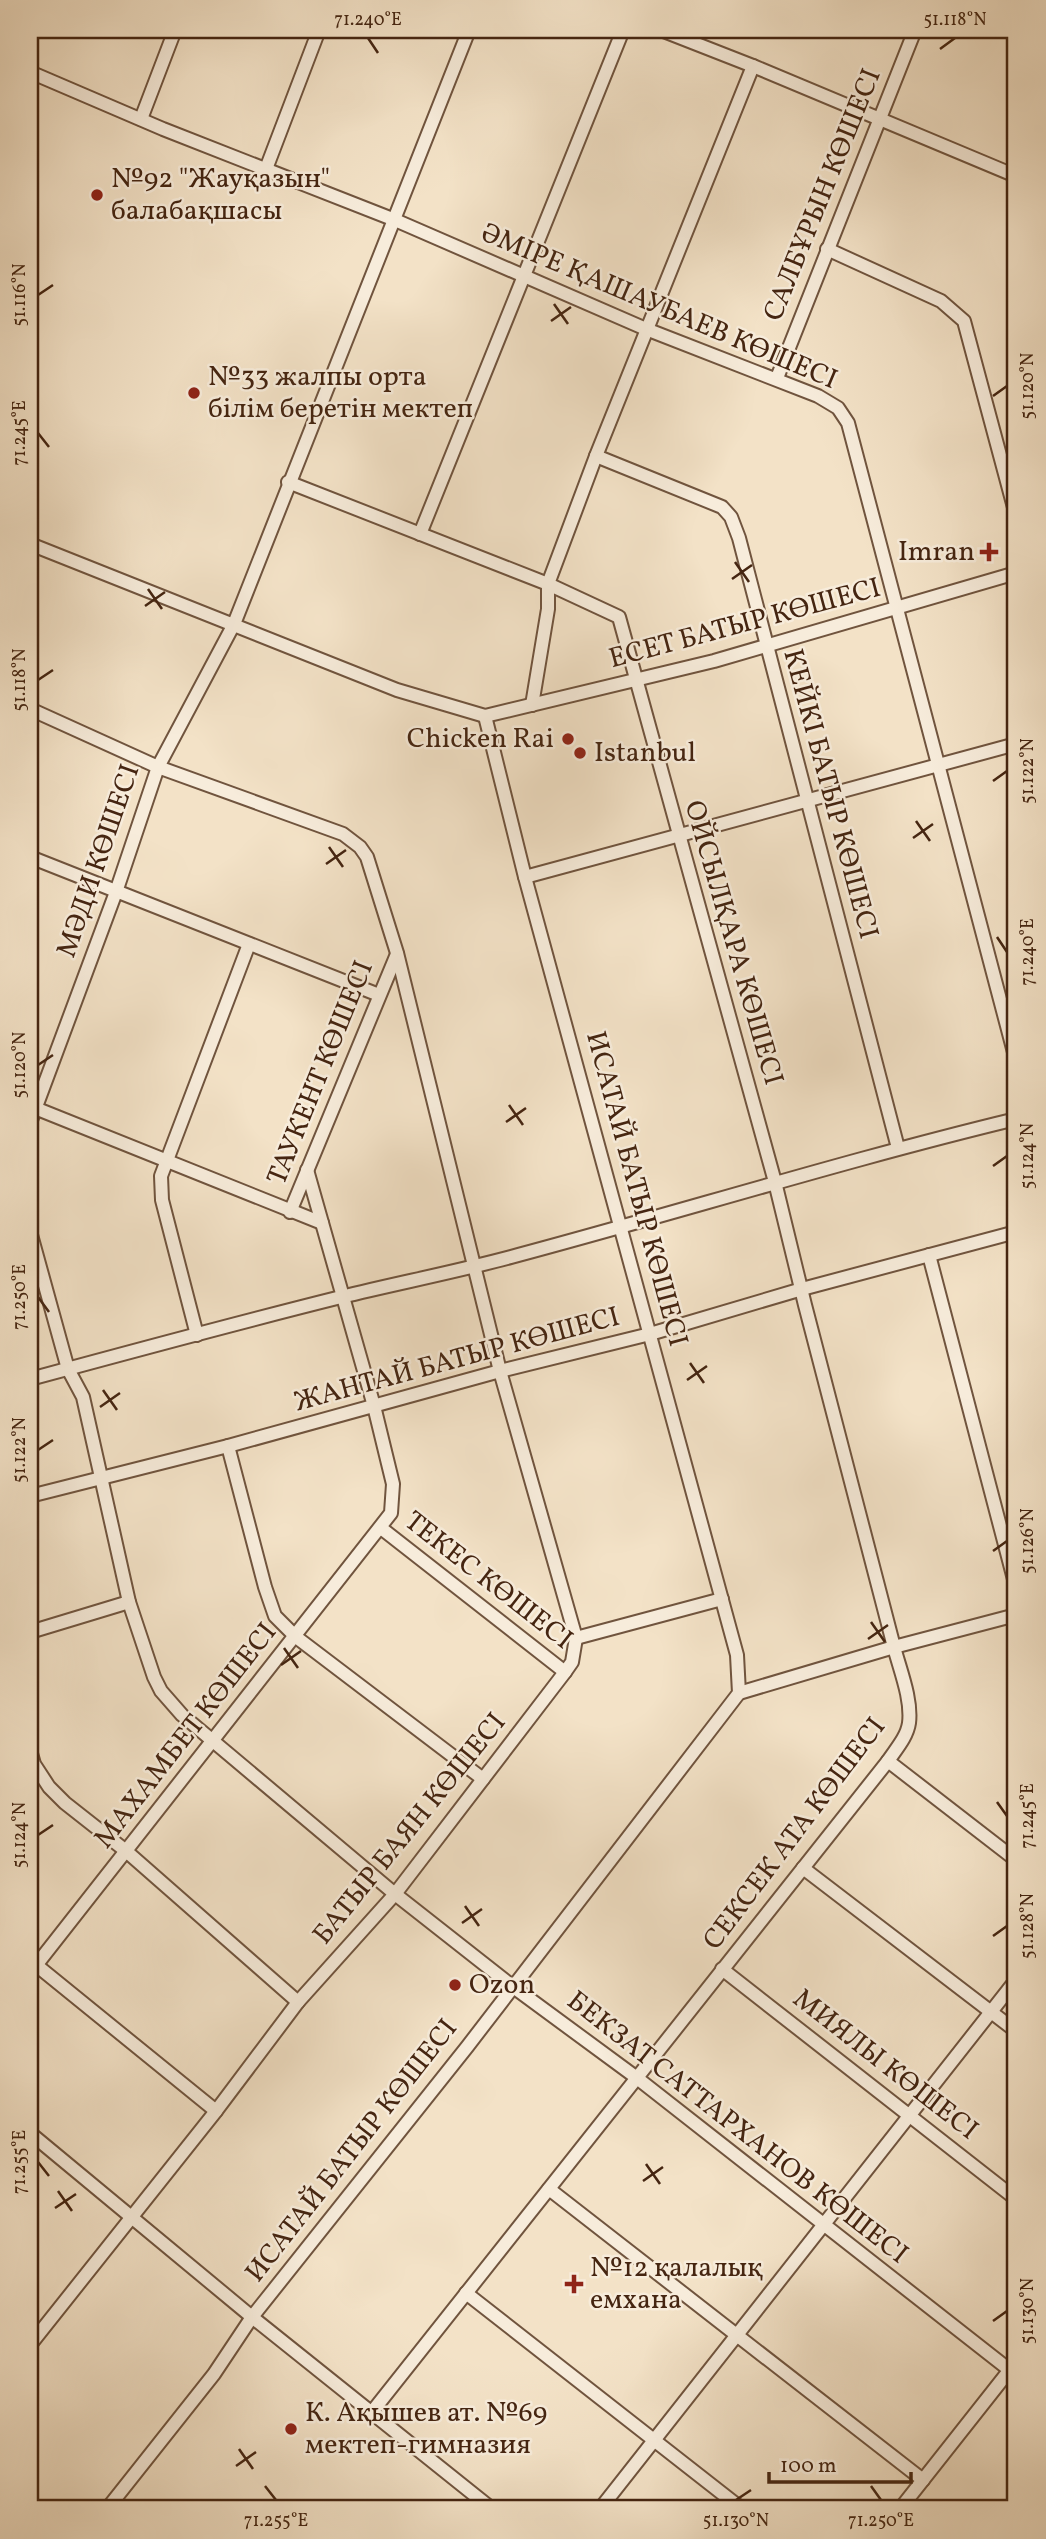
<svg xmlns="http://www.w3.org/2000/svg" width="1046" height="2539" font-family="Vollkorn,serif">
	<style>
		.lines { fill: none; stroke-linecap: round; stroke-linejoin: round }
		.minor-casing { stroke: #70543e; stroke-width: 16 }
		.minor { stroke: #f7ecdb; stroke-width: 12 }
		.ticks { fill: none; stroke: #452511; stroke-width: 2.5 }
		.poi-dot { fill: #8f2418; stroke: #f7ecdb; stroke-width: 2.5 }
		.labels { text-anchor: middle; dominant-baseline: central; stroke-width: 5; stroke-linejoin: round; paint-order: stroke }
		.poi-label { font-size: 28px; fill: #452511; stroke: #f7ecdb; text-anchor: start }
		.street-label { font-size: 28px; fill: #452511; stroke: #f7ecdb }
		.neatline { fill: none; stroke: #452511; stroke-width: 2.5 }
		.ticks-label { font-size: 18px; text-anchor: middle; fill: #452511 }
	</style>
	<rect width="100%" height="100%" fill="#f3e2c7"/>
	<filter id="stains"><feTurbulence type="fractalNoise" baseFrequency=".00286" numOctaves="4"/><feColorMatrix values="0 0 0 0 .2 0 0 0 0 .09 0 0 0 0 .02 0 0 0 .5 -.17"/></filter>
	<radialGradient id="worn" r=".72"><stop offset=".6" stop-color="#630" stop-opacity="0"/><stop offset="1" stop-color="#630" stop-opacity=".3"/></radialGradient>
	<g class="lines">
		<defs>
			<g id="minor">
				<path d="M661,30L753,66L1016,176"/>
				<path d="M30,72L163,129L395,220L646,329L818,396L838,408L848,423L1016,1060"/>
				<path d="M141,119L175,30"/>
				<path d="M266,169L319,30"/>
				<path d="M827,249L941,301L964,321L1016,515"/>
				<path d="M777,378L915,30"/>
				<path d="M596,456L722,507L731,517L739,538L898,1148"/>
				<path d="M288,482L548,584L619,617L775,1182L805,1305L894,1647C900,1670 912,1699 909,1723C907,1737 896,1749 888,1761L372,2412"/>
				<path d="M420,534L623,30"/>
				<path d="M30,544L397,690L485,716L714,661L1016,573"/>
				<path d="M532,705L548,609V584L596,456L753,66"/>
				<path d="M30,709L158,767L343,834L360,847L367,857L397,953L500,1371L576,1638L572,1662L565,1672L395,1894L298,2002L216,2111L30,2345"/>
				<path d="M30,857L379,995"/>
				<path d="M525,877L1016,744"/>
				<path d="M30,1106L322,1223"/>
				<path d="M30,1123L116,892L158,767L234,624L469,30"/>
				<path d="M290,1212L397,954"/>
				<path d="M30,1231L68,1369L83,1397L129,1602"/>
				<path d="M929,1255L1016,1587"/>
				<path d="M197,1335L162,1200L161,1176L249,944"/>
				<path d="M30,1379C133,1351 237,1323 341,1297C398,1283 455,1272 511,1257C680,1212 846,1160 1016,1119"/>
				<path d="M228,1446L265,1587L275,1616L296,1637L483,1779"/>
				<path d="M30,1496L228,1446L500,1371L650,1334L802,1289L1016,1232"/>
				<path d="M381,1528L565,1672"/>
				<path d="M30,1632L129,1602L154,1677L161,1691L182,1715L395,1894L512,1986L637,2078L1016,2375"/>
				<path d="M576,1638L722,1599"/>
				<path d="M739,1693L894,1647L1016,1615"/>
				<path d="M30,1750L34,1764L49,1787L65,1803L126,1851L298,2002"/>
				<path d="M888,1761L1016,1860"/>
				<path d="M803,1868L1016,2031"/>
				<path d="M30,1960L216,2111"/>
				<path d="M722,1969L1016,2199"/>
				<path d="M30,1973L391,1513L393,1484L374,1406L307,1170"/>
				<path d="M30,2133L252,2317L492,2509"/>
				<path d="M549,2189L923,2480"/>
				<path d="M466,2293L742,2509"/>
				<path d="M107,2509L214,2374L252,2317L467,2047L739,1693L737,1655L525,877L485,716"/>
				<path d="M600,2509L1016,1980"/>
				<path d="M900,2509L1016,2362"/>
			</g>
		</defs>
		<use href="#minor" class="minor-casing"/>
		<use href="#minor" class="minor"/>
	</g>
	<path class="ticks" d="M368,38L378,53M940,49L955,38M38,295L53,285M554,304L568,324M551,321L571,307M993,396L1007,386M38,433L49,447M735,562L749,582M732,579L752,565M148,589L162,609M145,606L165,592M38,680L53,670M993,781L1007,771M916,821L930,841M913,838L933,824M329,847L343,867M326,864L346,850M997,937L1007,952M38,1065L53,1055M509,1105L523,1125M506,1122L526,1108M993,1166L1007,1156M38,1297L49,1312M690,1363L704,1383M687,1380L707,1366M103,1390L117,1410M100,1407L120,1393M38,1450L53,1440M993,1551L1007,1541M871,1622L885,1642M868,1639L888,1625M284,1648L298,1668M281,1665L301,1651M997,1802L1007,1816M38,1835L53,1825M465,1906L479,1926M462,1923L482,1909M993,1936L1007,1926M38,2162L49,2176M646,2164L660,2184M643,2181L663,2167M58,2191L72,2211M55,2208L76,2194M993,2321L1007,2311M239,2449L253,2469M236,2466L256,2452M265,2486L276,2500M871,2486L881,2500M736,2500L751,2490"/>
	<g class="poi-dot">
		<circle cx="97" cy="195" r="7"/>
		<circle cx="194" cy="393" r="7"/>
		<path d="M985.5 541.5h7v7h7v7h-7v7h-7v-7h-7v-7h7z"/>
		<circle cx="568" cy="739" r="7"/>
		<circle cx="580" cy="753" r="7"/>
		<circle cx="455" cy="1985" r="7"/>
		<path d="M570.5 2273.5h7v7h7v7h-7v7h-7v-7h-7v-7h7z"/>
		<circle cx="291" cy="2429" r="7"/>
	</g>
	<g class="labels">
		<g class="poi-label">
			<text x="111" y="179">№92 "Жауқазын"<tspan x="111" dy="32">балабақшасы</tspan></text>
			<text x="208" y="377">№33 жалпы орта<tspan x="208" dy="32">білім беретін мектеп</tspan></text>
			<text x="975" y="552" text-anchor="end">Imran</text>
			<text x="554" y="739" text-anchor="end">Chicken Rai</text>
			<text x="594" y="753">Istanbul</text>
			<text x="469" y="1985">Ozon</text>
			<text x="590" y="2268">№12 қалалық<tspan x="590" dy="32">емхана</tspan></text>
			<text x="305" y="2413">К. Ақышев ат. №69<tspan x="305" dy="32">мектеп-гимназия</tspan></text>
		</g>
		<g class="street-label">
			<text transform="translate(823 195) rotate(-68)">САЛБҰРЫН КӨШЕСІ</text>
			<text transform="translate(659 307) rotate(23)">ӘМІРЕ ҚАШАУБАЕВ КӨШЕСІ</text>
			<text transform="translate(745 624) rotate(-15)">ЕСЕТ БАТЫР КӨШЕСІ</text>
			<text transform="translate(830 794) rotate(75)">КЕЙКІ БАТЫР КӨШЕСІ</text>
			<text transform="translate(99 861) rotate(-71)">МӘДИ КӨШЕСІ</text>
			<text transform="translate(733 943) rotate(74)">ОЙСЫЛҚАРА КӨШЕСІ</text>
			<text transform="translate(321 1073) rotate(-68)">ТАУКЕНТ КӨШЕСІ</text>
			<text transform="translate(636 1189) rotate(75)">ИСАТАЙ БАТЫР КӨШЕСІ</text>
			<text transform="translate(457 1360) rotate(-15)">ЖАНТАЙ БАТЫР КӨШЕСІ</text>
			<text transform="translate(488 1581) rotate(38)">ТЕКЕС КӨШЕСІ</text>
			<text transform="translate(186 1736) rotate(-52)">МАХАМБЕТ КӨШЕСІ</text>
			<text transform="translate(410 1829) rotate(-51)">БАТЫР БАЯН КӨШЕСІ</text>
			<text transform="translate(795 1834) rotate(-53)">СЕКСЕК АТА КӨШЕСІ</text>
			<text transform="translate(885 2065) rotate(38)">МИЯЛЫ КӨШЕСІ</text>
			<text transform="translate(737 2128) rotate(38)">БЕКЗАТ САТТАРХАНОВ КӨШЕСІ</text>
			<text transform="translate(352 2151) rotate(-52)">ИСАТАЙ БАТЫР КӨШЕСІ</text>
		</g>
	</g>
	<rect width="1046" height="2539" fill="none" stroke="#f3e2c7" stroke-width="77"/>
	<path d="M769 2472v10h142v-10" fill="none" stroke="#452511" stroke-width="3.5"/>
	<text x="780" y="2472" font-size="21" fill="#452511" stroke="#f7ecdb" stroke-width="5" paint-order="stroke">100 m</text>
	<rect x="38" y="38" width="969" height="2462" class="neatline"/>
	<g class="ticks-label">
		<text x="368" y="25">71.240°E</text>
		<text x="955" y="25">51.118°N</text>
		<text transform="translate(19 295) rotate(-90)" y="6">51.116°N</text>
		<text transform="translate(1027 386) rotate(-90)" y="6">51.120°N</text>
		<text transform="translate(19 433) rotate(-90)" y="6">71.245°E</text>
		<text transform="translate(19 680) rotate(-90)" y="6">51.118°N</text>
		<text transform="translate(1027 771) rotate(-90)" y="6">51.122°N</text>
		<text transform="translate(1027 952) rotate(-90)" y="6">71.240°E</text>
		<text transform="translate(19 1065) rotate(-90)" y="6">51.120°N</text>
		<text transform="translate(1027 1156) rotate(-90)" y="6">51.124°N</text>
		<text transform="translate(19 1297) rotate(-90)" y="6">71.250°E</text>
		<text transform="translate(19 1450) rotate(-90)" y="6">51.122°N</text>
		<text transform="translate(1027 1541) rotate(-90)" y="6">51.126°N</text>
		<text transform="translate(1027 1816) rotate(-90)" y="6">71.245°E</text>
		<text transform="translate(19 1835) rotate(-90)" y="6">51.124°N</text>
		<text transform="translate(1027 1926) rotate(-90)" y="6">51.128°N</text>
		<text transform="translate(19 2162) rotate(-90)" y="6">71.255°E</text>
		<text transform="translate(1027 2311) rotate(-90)" y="6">51.130°N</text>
		<text x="276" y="2526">71.255°E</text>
		<text x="736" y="2526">51.130°N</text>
		<text x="881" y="2526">71.250°E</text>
	</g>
	<rect width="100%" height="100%" filter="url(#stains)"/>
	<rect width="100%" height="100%" fill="url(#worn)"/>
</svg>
